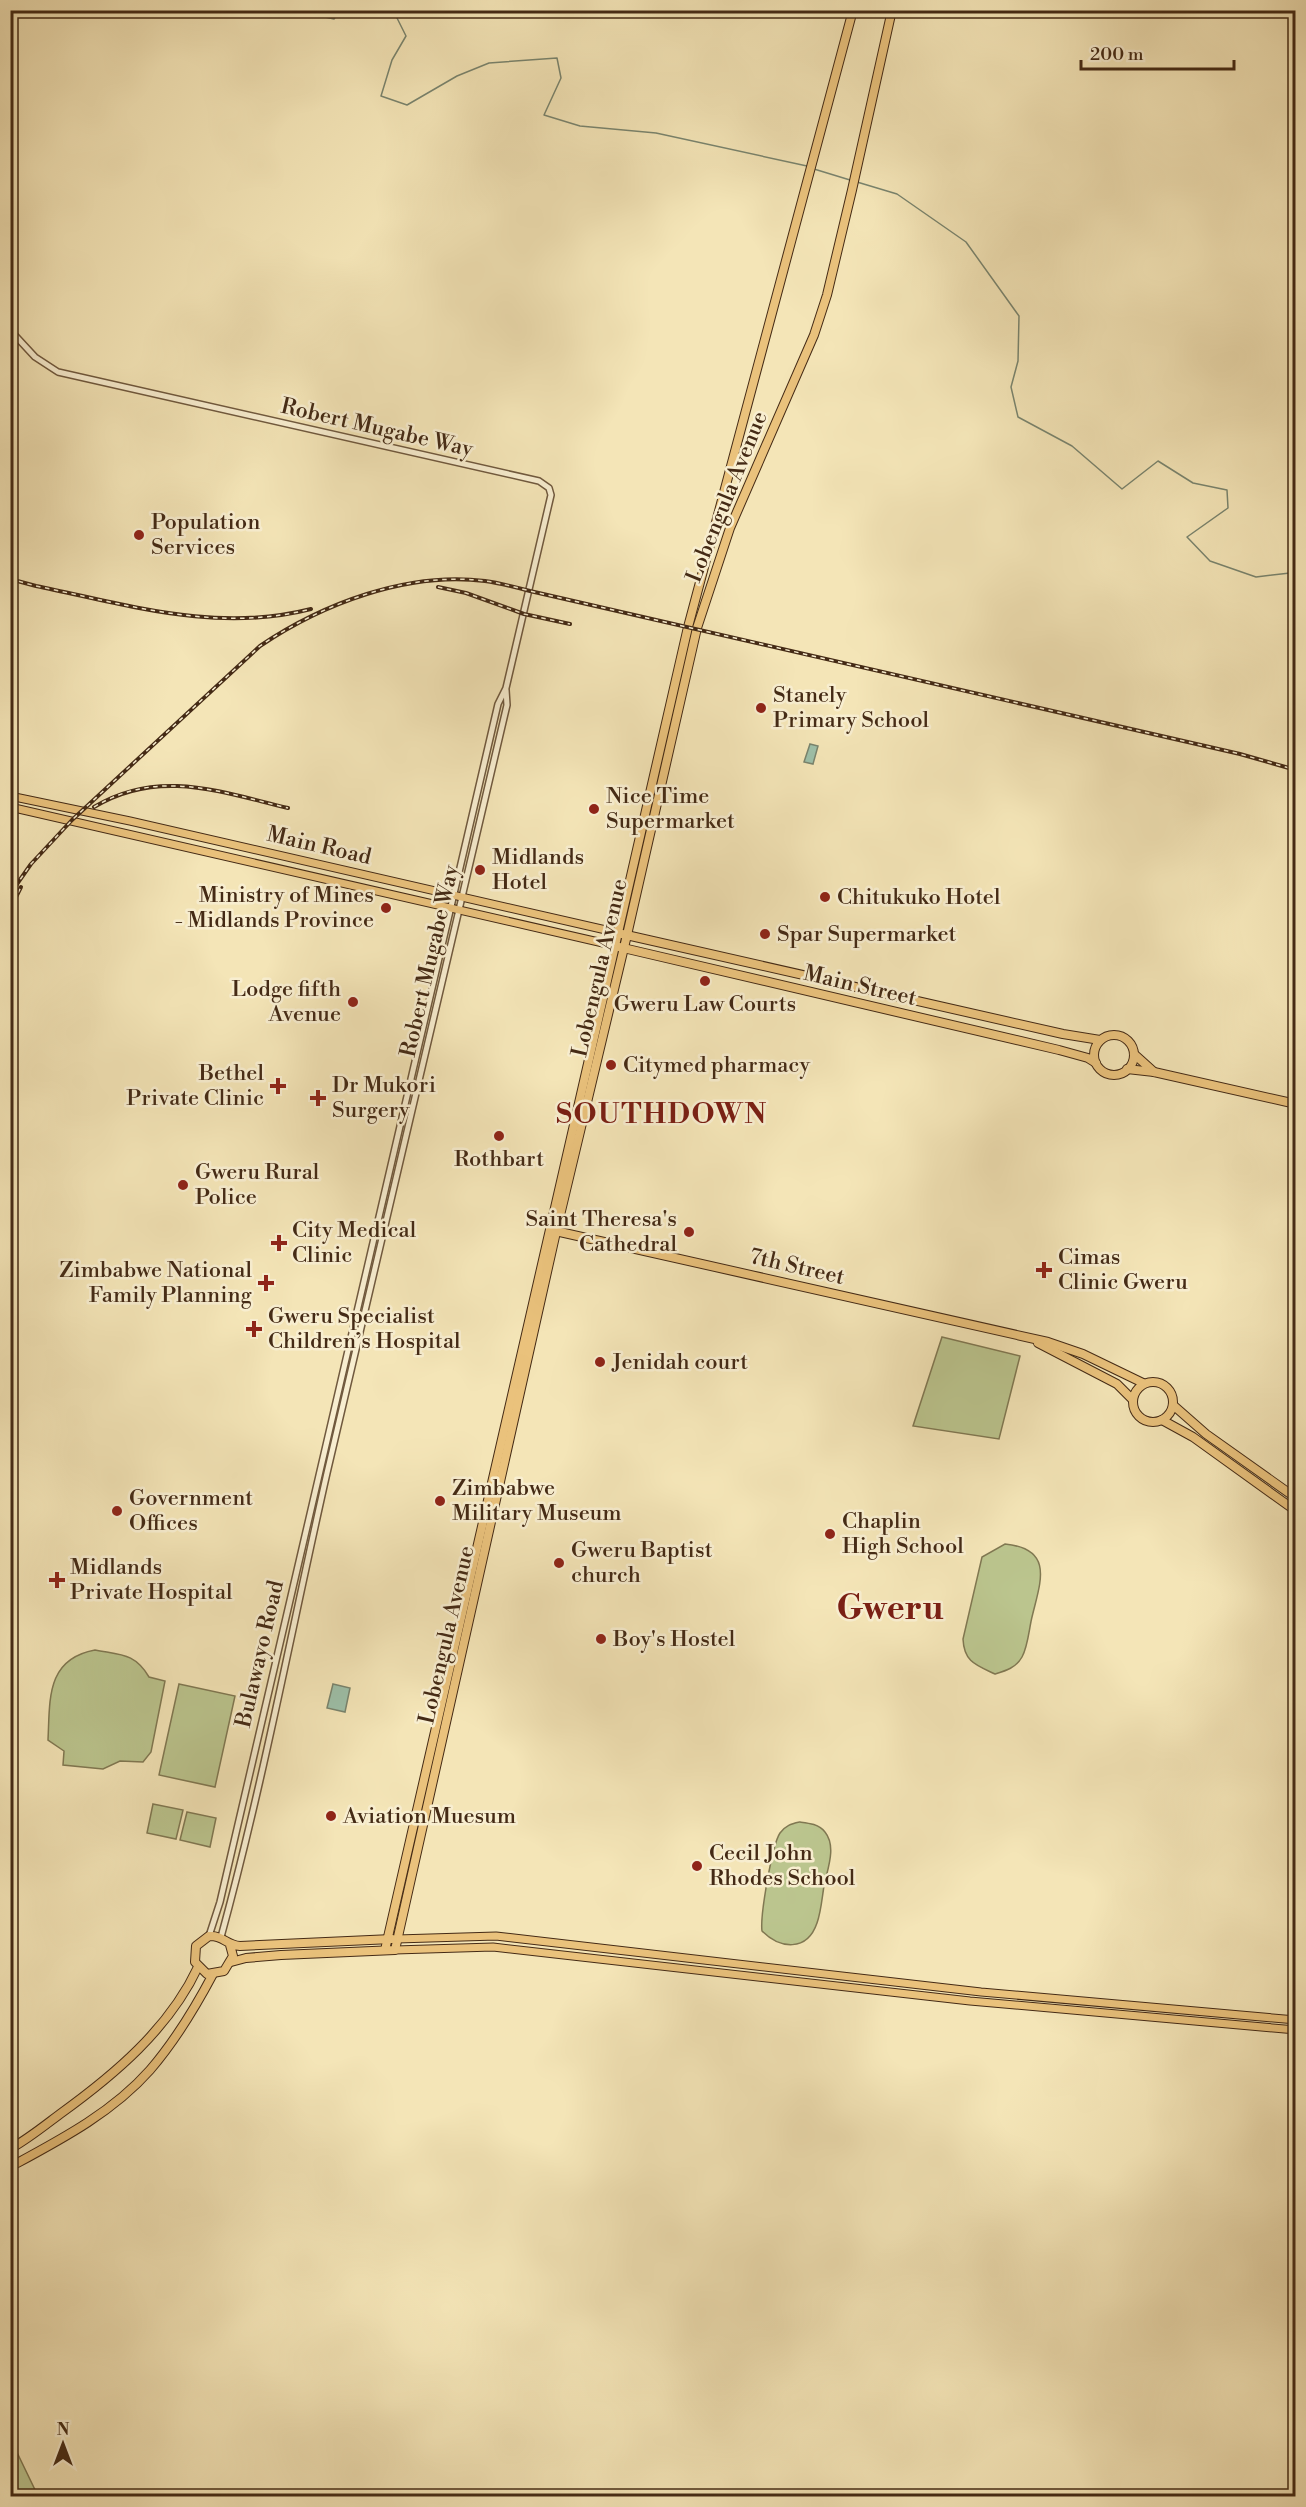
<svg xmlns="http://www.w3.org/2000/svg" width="1306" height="2507" font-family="'Libre Bodoni',serif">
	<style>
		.green { fill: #bbc58e; stroke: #807852; stroke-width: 1.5 }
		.water { fill: #9dc0a9; stroke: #79846e; stroke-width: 1.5 }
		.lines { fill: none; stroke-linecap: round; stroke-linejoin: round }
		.stream { stroke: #79846e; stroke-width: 1.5 }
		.minor-casing { stroke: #70593e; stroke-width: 8 }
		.major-casing { stroke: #442a15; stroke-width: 9 }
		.highway-casing { stroke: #442a15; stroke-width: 10 }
		.minor { stroke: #f8eed0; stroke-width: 5 }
		.major { stroke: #eac27c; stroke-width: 7 }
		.highway { stroke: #eac27c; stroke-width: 8 }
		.rail-casing { stroke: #442a15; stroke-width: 4 }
		.rail { stroke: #f8eed0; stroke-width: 1.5; stroke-dasharray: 4.5; stroke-linecap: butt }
		.poi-dot { fill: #8f2418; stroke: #f8eed0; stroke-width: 2 }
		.labels { text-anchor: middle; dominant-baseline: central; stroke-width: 5; stroke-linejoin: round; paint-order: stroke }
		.street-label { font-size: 22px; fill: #442a15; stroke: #f8eed0 }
		.poi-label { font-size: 22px; fill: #442a15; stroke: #f8eed0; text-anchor: start }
		.district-label { font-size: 28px; font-weight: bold; letter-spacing: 1.5px; fill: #7a1f14; stroke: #f8eed0 }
		.town-label { font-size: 34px; font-weight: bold; fill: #7a1f14; stroke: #f8eed0 }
	</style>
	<rect width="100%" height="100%" fill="#f4e5b7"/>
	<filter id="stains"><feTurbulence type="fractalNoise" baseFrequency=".00333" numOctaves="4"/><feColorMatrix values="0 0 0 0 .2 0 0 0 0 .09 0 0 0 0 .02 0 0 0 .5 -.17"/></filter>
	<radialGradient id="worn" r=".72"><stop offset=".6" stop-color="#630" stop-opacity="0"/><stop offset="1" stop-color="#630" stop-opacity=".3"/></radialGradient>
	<g class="green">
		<path d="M942,1337L1020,1356L999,1439L913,1426Z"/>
		<path d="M1005,1544C1055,1549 1040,1583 1032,1617C1029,1629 1028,1646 1022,1657C1016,1668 1005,1671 995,1674C976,1665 964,1662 963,1639L982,1557Z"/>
		<path d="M95,1650C121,1655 135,1653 149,1677L165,1681L151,1752L143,1762L120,1761L103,1769L63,1765L64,1751L48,1740C50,1699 46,1659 95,1650Z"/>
		<path d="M179,1684L235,1696L215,1787L159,1775Z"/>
		<path d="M153,1804L183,1810L176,1839L147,1833Z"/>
		<path d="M187,1812L216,1818L210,1847L180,1840Z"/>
		<path d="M800,1822C808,1823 819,1824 825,1832C837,1847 827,1870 824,1886C822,1898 821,1912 817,1923C807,1952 780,1949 762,1931C760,1916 772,1845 780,1833C786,1825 791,1824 800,1822Z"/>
		<path d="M11,2440L38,2496H11Z"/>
	</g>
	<g class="water">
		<path d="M810,744L818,746L813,764L804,762Z"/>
		<path d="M333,1684L350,1688L345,1712L327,1708Z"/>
	</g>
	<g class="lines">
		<g class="stream">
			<path d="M294,10L334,19L340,10"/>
			<path d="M393,10L406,36L392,60L381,96L407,105L457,76L489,63L557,58L561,78L544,115L580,126L656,133L807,166"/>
			<path d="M814,169L850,180"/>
			<path d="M857,182L897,194L966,242L1019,316L1018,361L1011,387L1018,417L1072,446L1122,489L1158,461L1193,483L1227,490L1228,508L1187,537L1210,561L1256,577L1290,573L1296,578"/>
		</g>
		<defs>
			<g id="minor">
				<path d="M10,330L35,357L58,372L539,481L549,488L551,495L506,688L498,704L220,1902L209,1936"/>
				<path d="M221,1937C263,1784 292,1627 327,1473C386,1216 449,961 507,705L506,690"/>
			</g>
			<g id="major">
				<path d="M10,796L130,821L619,933"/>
				<path d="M10,807L616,946"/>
				<path d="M397,1939L496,1936L981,1992L1296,2020"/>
				<path d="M395,1950L493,1947L970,2001L1296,2030"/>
			</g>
			<g id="highway">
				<path d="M622,934L1063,1034L1100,1040"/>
				<path d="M619,947L1059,1050L1088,1058L1096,1063"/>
				<circle cx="1114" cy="1055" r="20"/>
				<path d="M1134,1054L1154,1072"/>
				<path d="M1127,1069L1154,1072L1296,1104"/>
				<path d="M551,1230L1048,1342L1083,1354L1143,1383"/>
				<path d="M1038,1343L1117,1384L1132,1399"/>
				<circle cx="1153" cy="1402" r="20"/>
				<path d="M1173,1405L1206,1434L1296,1498"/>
				<path d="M1162,1420L1193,1437L1296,1511"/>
				<path d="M230,1945L233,1956L224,1971L207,1974L195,1962L196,1946L209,1936C223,1935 226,1945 240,1946L392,1939"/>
				<path d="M385,1950L688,627L853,10"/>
				<path d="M231,1962L246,1958L281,1955L395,1950L556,1232L627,935L697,628L730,528L814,335L827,295L852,190L892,10"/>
				<path d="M10,2149C28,2139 44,2126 60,2114C114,2075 169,2029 198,1967"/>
				<path d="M10,2167C60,2140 112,2113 150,2070C175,2041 195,2008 213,1974"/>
			</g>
		</defs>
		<use href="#minor" class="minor-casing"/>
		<use href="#major" class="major-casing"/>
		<use href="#highway" class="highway-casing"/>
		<use href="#minor" class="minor"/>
		<use href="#major" class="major"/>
		<use href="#highway" class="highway"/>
		<defs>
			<g id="rail">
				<path d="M10,579L36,586C129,605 217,633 311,609"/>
				<path d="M438,587L466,593L524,614L570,624"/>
				<path d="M94,807C159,768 220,792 288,808"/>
				<path d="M10,894L31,864L72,820L260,646C322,604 408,571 485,581C500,583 515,587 530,591L1240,754L1296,770"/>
				<path d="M10,909L21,887"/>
			</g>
		</defs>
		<use href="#rail" class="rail-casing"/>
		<use href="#rail" class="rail"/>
	</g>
	<g class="poi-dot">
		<circle cx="139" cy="535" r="6"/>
		<circle cx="761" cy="708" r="6"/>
		<circle cx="594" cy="809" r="6"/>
		<circle cx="480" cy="870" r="6"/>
		<circle cx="825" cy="897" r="6"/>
		<circle cx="386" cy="908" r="6"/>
		<circle cx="765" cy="934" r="6"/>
		<circle cx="705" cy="981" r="6"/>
		<circle cx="353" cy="1002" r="6"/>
		<circle cx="611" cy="1065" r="6"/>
		<path d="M275 1077h6v6h6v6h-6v6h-6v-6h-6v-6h6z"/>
		<path d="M315 1089h6v6h6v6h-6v6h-6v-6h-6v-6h6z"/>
		<circle cx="499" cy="1136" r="6"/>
		<circle cx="183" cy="1185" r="6"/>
		<circle cx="689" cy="1232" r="6"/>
		<path d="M276 1234h6v6h6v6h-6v6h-6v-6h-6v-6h6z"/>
		<path d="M1041 1261h6v6h6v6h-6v6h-6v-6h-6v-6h6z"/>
		<path d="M263 1274h6v6h6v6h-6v6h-6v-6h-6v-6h6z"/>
		<path d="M251 1320h6v6h6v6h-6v6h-6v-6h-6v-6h6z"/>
		<circle cx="600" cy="1362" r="6"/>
		<circle cx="440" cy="1501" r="6"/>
		<circle cx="117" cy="1511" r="6"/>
		<circle cx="830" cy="1534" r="6"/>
		<circle cx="559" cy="1563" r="6"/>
		<path d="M54 1571h6v6h6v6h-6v6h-6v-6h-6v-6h6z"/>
		<circle cx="601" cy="1639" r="6"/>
		<circle cx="331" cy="1816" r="6"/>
		<circle cx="697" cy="1866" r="6"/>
	</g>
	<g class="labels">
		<g class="street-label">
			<text transform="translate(377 428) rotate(13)">Robert Mugabe Way</text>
			<text transform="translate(727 497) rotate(-68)">Lobengula Avenue</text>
			<text transform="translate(319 846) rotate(13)">Main Road</text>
			<text transform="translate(430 961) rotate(-77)">Robert Mugabe Way</text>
			<text transform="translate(600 968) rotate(-77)">Lobengula Avenue</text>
			<text transform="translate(860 986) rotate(13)">Main Street</text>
			<text transform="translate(797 1267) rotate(13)">7th Street</text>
			<text transform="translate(447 1635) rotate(-77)">Lobengula Avenue</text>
			<text transform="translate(260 1654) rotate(-77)">Bulawayo Road</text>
		</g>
		<g class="poi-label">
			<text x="151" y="522">Population<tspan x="151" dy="25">Services</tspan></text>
			<text x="773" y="695">Stanely<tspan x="773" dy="25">Primary School</tspan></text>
			<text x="606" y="796">Nice Time<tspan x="606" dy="25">Supermarket</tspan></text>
			<text x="492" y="857">Midlands<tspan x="492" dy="25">Hotel</tspan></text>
			<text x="374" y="895" text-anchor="end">Ministry of Mines<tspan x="374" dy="25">- Midlands Province</tspan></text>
			<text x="837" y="897">Chitukuko Hotel</text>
			<text x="777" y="934">Spar Supermarket</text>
			<text x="341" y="989" text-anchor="end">Lodge fifth<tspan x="341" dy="25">Avenue</tspan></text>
			<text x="705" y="1004" text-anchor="middle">Gweru Law Courts</text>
			<text x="623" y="1065">Citymed pharmacy</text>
			<text x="264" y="1073" text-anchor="end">Bethel<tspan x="264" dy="25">Private Clinic</tspan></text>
			<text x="332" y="1085">Dr Mukori<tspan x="332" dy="25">Surgery</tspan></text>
			<text x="499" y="1159" text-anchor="middle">Rothbart</text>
			<text x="195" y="1172">Gweru Rural<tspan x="195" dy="25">Police</tspan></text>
			<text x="677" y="1219" text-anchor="end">Saint Theresa's<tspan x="677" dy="25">Cathedral</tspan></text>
			<text x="292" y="1230">City Medical<tspan x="292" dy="25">Clinic</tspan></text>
			<text x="1058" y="1257">Cimas<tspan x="1058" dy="25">Clinic Gweru</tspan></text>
			<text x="252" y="1270" text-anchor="end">Zimbabwe National<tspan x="252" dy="25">Family Planning</tspan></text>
			<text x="268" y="1316">Gweru Specialist<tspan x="268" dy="25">Children’s Hospital</tspan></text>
			<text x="612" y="1362">Jenidah court</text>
			<text x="452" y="1488">Zimbabwe<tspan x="452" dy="25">Military Museum</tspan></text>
			<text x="129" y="1498">Government<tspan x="129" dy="25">Offices</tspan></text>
			<text x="842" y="1521">Chaplin<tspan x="842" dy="25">High School</tspan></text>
			<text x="571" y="1550">Gweru Baptist<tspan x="571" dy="25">church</tspan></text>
			<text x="70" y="1567">Midlands<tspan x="70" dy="25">Private Hospital</tspan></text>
			<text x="613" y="1639">Boy's Hostel</text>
			<text x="343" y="1816">Aviation Muesum</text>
			<text x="709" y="1853">Cecil John<tspan x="709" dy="25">Rhodes School</tspan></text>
		</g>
		<g class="district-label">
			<text x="662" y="1114">SOUTHDOWN</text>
		</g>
		<g class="town-label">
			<text x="890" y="1609">Gweru</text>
		</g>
	</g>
	<rect width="1306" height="2507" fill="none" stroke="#f4e5b7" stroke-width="36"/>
	<rect x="12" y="12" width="1282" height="2483" fill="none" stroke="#442a15" stroke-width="3"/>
	<rect x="18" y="18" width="1270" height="2471" fill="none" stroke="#442a15" stroke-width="1.5"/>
	<g transform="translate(63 2444)" stroke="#f8eed0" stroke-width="4.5" paint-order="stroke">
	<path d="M0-4.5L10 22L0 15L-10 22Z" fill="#442a15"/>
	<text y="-9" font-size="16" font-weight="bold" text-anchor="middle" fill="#442a15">N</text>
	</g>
	<path d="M1081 60v9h153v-9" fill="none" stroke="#442a15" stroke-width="3"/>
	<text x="1090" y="60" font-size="18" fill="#442a15" stroke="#f8eed0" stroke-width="4.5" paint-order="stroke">200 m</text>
	<rect width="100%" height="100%" filter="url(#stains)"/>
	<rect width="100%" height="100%" fill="url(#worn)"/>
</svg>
